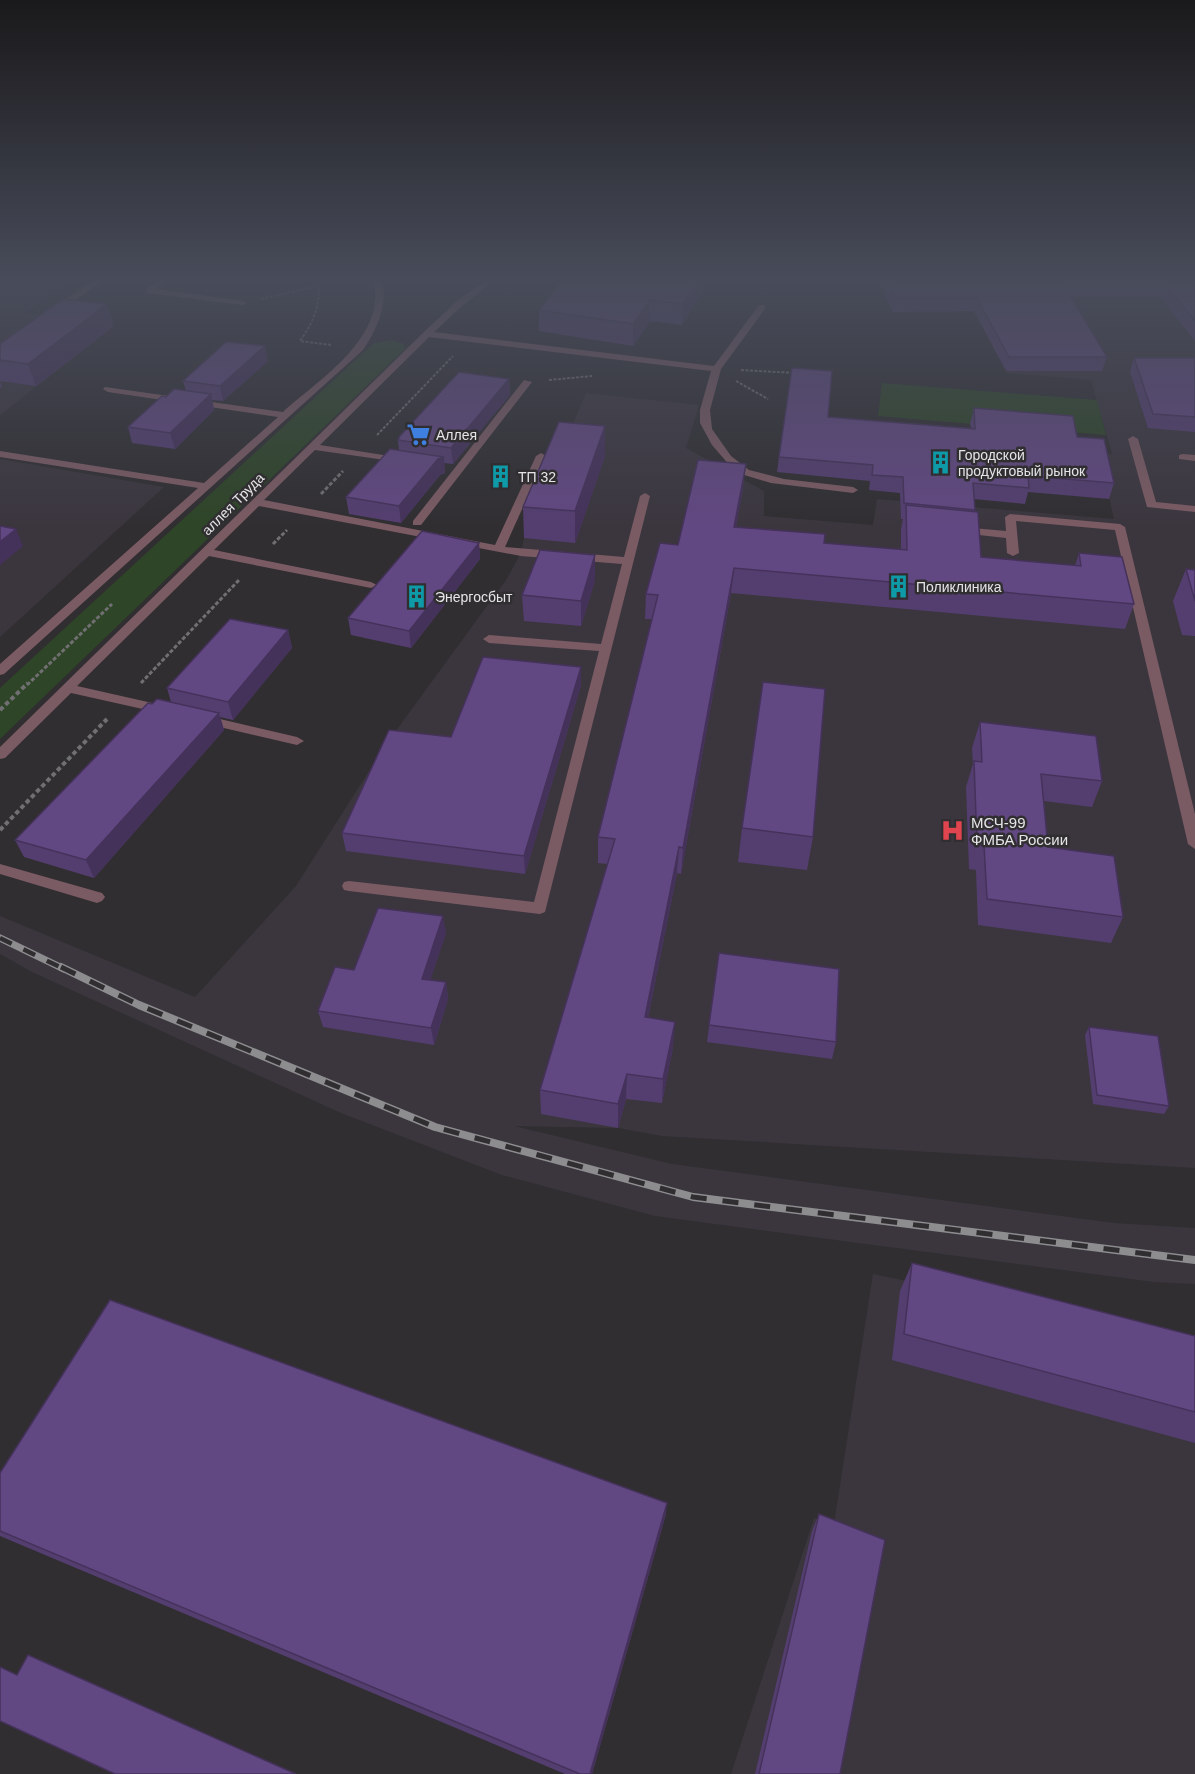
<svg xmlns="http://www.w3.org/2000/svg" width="1195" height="1774" font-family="Helvetica,sans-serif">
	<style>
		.built { fill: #3b363e }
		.green { fill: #2e4527 }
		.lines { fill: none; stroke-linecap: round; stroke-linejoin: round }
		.path-far2 { stroke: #706f71; stroke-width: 2; stroke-dasharray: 3 1.5; stroke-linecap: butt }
		.path-far1 { stroke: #706f71; stroke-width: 3; stroke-dasharray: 4 2; stroke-linecap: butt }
		.path { stroke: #706f71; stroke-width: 4; stroke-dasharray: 4.5 3; stroke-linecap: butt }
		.minor { fill: #7b5b63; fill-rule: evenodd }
		.major { fill: #c58495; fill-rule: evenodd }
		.rail-far1-casing { stroke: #8d8c8e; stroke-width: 7 }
		.rail-casing { stroke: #8d8c8e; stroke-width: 8 }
		.rail-far1 { stroke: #302e31; stroke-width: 4.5; stroke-dasharray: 13; stroke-linecap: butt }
		.rail { stroke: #302e31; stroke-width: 5; stroke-dasharray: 16; stroke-linecap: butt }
		.wall { fill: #543e70 }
		.shaded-wall { fill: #45325b }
		.building { fill: #624882; stroke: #45325b; stroke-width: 1.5 }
		.labels { text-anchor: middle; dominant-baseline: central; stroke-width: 5; stroke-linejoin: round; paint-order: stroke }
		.far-poi-label { font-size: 14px; fill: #e5e4e6; stroke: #302e31; text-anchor: start }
		.far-street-label { font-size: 14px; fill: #e5e4e6; stroke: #302e31 }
		.poi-label { font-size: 15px; fill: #e5e4e6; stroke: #302e31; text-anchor: start }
	</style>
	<rect width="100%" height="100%" fill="#302e31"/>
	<g class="built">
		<path d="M0,279H77L25,313L114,326L0,415Z"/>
		<path d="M962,279H1195V1168L662,1136L618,1128L514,1126L672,1164L1114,1223L1195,1228V1284L1154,1282L655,1216L502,1175L341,1113L32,972L0,954V916L195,997L296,886L387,743L506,580L521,553L524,538L586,393L699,405L686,448L764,491V516L873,525L877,499L1114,519L1099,454H1112L1091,380L1007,373Z"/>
		<path d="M0,459L164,487L0,637Z"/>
		<path d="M873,1274L1195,1341V1774H731L814,1518L834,1524Z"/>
	</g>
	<g class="green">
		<path d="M392,340L402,343L406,348L0,739V688L374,343Z"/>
		<path d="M882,383L1097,400L1106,435L878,416Z"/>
	</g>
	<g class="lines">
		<g class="path-far2">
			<path d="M317,279C322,303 314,321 300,341L331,345"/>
			<path d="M261,299L318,286"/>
			<path d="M741,370L796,373"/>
			<path d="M549,380L592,376"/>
			<path d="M736,381L768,399"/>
			<path d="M377,435L453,356"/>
		</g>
		<g class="path-far1">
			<path d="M321,494L343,471"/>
			<path d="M273,544L287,530"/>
			<path d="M141,683L239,580"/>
			<path d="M27,685L112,604"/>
		</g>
		<g class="path">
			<path d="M0,710L28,683"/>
			<path d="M0,830L107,719"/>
		</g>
		<g class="minor">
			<path d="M96,279H105L57,313H51V309Z"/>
			<path d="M161,279H169L156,289L243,301L247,303L243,305L146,293V289Z"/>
			<path d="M373,279H381C389,305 377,328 363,350L4,674L0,675V664L198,488L0,457V451L204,483L278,417L108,392L103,389L105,387L283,412C320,379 389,336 373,279Z"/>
			<path d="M488,279H496L463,305L434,332L714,366L759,305H765V309L721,369L710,410L712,429L731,456L749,470L784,479L853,487L858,490L853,493L771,483L741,474L731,467L712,445L700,423V410L711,371L429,337L320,445L402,458L406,459V463L315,450L264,500L495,545L536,456L541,453L546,456L505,547L624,557L640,496L645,493L650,496L545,912L540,914L349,891L344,890L342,886L344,882L349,881L534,902L599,651L489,643L483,639L489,635L601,644L622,564L521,556L259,506L214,550L371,582L377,585L371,588L209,556L77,686L170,707L171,710L170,713L165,714L71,693L5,758L0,759V747L424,332L457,301Z"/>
			<path d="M524,380L532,382L421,525H413V521Z"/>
			<path d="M1133,436L1138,439L1156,502L1195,506V512L1147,507L1128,439Z"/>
			<path d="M1183,454L1195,455V461L1179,459V455Z"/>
			<path d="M1010,514L1120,524L1125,527L1195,814V849L1188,844L1115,530L1016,521L1019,553L1013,556L1007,553L1006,538L961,533L956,530L961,527L1006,531L1005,517Z"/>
			<path d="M203,715L297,737L304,741L297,745L198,722L196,719L198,716Z"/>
			<path d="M0,864L102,893L105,897L102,901L97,903L0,874Z"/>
		</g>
		<path class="major" d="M414,279H474L470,281H418Z"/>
		<defs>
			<path id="rail-far1" d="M0,938L64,969"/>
			<path id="rail" d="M61,967L139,1005L435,1127L693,1197L1195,1260"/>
		</defs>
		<use href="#rail-far1" class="rail-far1-casing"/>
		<use href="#rail" class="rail-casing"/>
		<use href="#rail-far1" class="rail-far1"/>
		<use href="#rail" class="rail"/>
	</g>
	<g class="wall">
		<path d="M710,279L682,325L650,321L633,346L539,331V310Z"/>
		<path d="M881,279H1195V341L1160,297H1071L1107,357L1102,371H1006L974,311L893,312L880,284Z"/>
		<path d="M107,304L114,326L36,386L0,381L2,387L0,388V344Z"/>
		<path d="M1134,358H1195V432L1148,428L1130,372Z"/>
		<path d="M268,361L223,401L212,400L214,410L175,449L132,443L128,427L166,397L186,391L183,381Z"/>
		<path d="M509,379L510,395L453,464L444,463L445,473L440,475L401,523L349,514L346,497L399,450L398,440Z"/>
		<path d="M974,408L1077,437L1114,483L1109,499L1028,492L1025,504L974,499V512L981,557L1075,566L1079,553L1134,604L1125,629L731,593L681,874L677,873L648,1018L673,1047L662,1103L626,1099L618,1128L541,1114L540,1090L608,864L598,863V837L652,619H645L646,594L678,545L743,488L736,527L824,543L901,550V529L903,519H901L900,493L869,490L870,481L777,472L779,457L828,417L971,428L970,424Z"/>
		<path d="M605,456L575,543L524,538L523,507Z"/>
		<path d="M479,543L480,559L411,648L351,635L348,618Z"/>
		<path d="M1186,569L1195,570V636L1182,635L1173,601Z"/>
		<path d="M595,580L581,626L524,621L522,595Z"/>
		<path d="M288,630L292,648L233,720L220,717L224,730L94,878L24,857L15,840L152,704L171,702L167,688Z"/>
		<path d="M581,667V685L525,874L346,851L342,833L451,737Z"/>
		<path d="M980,722L1102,781L1092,807L1044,801L1048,847L1123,917L1111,943L978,925L976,870L969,869L966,787L973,764L972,748Z"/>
		<path d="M742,828L813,837L807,870L738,862Z"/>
		<path d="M446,933L430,980L446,982L448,999L434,1045L323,1027L318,1011L354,970Z"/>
		<path d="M719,953L836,1042L832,1059L707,1042Z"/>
		<path d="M1089,1027L1169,1106L1164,1114L1093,1104L1085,1035Z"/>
		<path d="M912,1263L1195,1336V1443L892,1360L900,1291Z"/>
		<path d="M0,1473L666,1514L592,1774H565L0,1536Z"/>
		<path d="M819,1514L840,1774H755L812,1531Z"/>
	</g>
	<g class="shaded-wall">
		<path d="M699,279H710L682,325L683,304Z"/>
		<path d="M650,300V321L633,346V324Z"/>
		<path d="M107,304L114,326L36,386L28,364Z"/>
		<path d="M265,346L268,361L223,401L220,386Z"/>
		<path d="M509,379L510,395L453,464L451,448Z"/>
		<path d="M211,394L214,410L175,449L170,433Z"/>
		<path d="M605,426V456L575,543V511Z"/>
		<path d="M444,457L445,473L440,475L401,523L399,506L438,459Z"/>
		<path d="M746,464L743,488L732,551L734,527Z"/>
		<path d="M16,529L23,546L0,565V542Z"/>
		<path d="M479,543L480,559L411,648L409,631Z"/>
		<path d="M595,555V580L581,626V601Z"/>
		<path d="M734,568L731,593L681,874L683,848Z"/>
		<path d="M288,630L292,648L233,720L228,702Z"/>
		<path d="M581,667V685L525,874L524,856Z"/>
		<path d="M219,713L224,730L94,878L86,860Z"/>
		<path d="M679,847L677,873L643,1042L645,1017Z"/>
		<path d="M443,916L446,933L425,996L422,979Z"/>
		<path d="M446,982L448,999L434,1045L431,1028Z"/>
		<path d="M675,1022L673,1047L662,1103L663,1079Z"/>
		<path d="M627,1074L626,1099L618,1128V1104Z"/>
		<path d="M667,1503L666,1514L592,1774H590Z"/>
	</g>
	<g class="building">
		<path d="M564,279H699L683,304L650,300L633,324L539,310Z"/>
		<path d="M886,279H1195V321L1165,284H1063L1107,357H1009L977,298H895Z"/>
		<path d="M63,299L107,304L28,364L0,360V344Z"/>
		<path d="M226,342L265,346L220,386L183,381Z"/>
		<path d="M1134,358H1195V417L1153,414Z"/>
		<path d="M792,368L832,371L828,417L975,429L974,408L1073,416L1077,437L1104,439L1114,483L1028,476L1029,488L973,483L975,510L904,503L903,477L872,475L873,465L779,457Z"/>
		<path d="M459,372L509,379L451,448L398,440L400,436Z"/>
		<path d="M174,389L211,394L170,433L128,427L162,396L166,397Z"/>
		<path d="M559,422L605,426L575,511L523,507Z"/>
		<path d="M390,449L444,457L438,459L399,506L346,497Z"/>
		<path d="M698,460L746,464L734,527L825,534L824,543L907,550L906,505L978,512L981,557L1081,566L1079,553L1122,557L1134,604L734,568L683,848L679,847L645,1017L675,1022L663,1079L627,1074L618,1104L540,1090L615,839L598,837L658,595L646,594L660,543L678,545Z"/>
		<path d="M0,526L16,529L0,542Z"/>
		<path d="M422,531L479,543L409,631L348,618Z"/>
		<path d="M540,550L595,555L581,601L522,595Z"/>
		<path d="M1186,569L1195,570V601Z"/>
		<path d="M230,619L288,630L228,702L167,688Z"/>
		<path d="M483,657L581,667L524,856L342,833L389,730L451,737Z"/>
		<path d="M763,682L825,689L813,837L742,828Z"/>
		<path d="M157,699L219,713L86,860L15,840L148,703L152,704Z"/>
		<path d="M980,722L1096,736L1102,781L1041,774L1048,847L1114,856L1123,917L987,899L984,845L977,844L974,761L982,762Z"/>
		<path d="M378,908L443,916L422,979L446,982L431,1028L318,1011L335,967L354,970Z"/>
		<path d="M719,953L839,969L836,1042L709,1025Z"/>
		<path d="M1089,1027L1158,1036L1169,1106L1097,1095Z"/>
		<path d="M912,1263L1195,1336V1412L904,1334Z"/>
		<path d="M110,1300L667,1503L590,1774H580L0,1531V1473Z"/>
		<path d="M819,1514L885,1540L840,1774H759Z"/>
		<path d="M28,1655L296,1774H115L0,1721V1667L17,1675Z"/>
	</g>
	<linearGradient id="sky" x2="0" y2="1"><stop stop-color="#1a191b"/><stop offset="0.53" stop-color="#484c5a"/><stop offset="1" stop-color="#484c5a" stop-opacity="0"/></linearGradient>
	<rect width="1195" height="527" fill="url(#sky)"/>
	<defs>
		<symbol id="supermarket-bare" viewBox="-9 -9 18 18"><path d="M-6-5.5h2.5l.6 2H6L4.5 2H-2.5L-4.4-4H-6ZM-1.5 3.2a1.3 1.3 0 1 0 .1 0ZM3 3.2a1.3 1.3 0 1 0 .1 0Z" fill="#3f7fe0" stroke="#302e31" stroke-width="2.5" paint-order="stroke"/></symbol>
		<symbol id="building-bare" viewBox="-9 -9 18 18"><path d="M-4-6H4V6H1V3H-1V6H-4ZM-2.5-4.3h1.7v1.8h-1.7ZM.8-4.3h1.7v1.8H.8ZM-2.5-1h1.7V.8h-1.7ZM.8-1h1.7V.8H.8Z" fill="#0f9aa8" stroke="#302e31" stroke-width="2.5" paint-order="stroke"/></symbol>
		<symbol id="hospital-bare" viewBox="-9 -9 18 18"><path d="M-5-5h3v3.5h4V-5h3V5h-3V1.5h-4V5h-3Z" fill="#e0444e" stroke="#302e31" stroke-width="2.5" paint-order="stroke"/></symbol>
	</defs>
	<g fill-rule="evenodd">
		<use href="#supermarket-bare" x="402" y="418" width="33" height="33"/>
		<use href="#building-bare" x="924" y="446" width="33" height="33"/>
		<use href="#building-bare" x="484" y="460" width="33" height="33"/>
		<use href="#building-bare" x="882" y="570" width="33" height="33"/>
		<use href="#building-bare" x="400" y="580" width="33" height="33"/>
		<use href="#hospital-bare" x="936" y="814" width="33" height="33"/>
	</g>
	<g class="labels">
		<g class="far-poi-label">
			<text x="436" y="435">Аллея</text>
			<text x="958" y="455">Городской<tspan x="958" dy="16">продуктовый рынок</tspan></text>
			<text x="518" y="477">ТП 32</text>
			<text x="916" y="587">Поликлиника</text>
			<text x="435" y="597">Энергосбыт</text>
		</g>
		<g class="far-street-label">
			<text transform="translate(233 504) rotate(-45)">аллея Труда</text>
		</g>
		<g class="poi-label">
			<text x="971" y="822">МСЧ-99<tspan x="971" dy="17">ФМБА России</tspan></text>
		</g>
	</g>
</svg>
